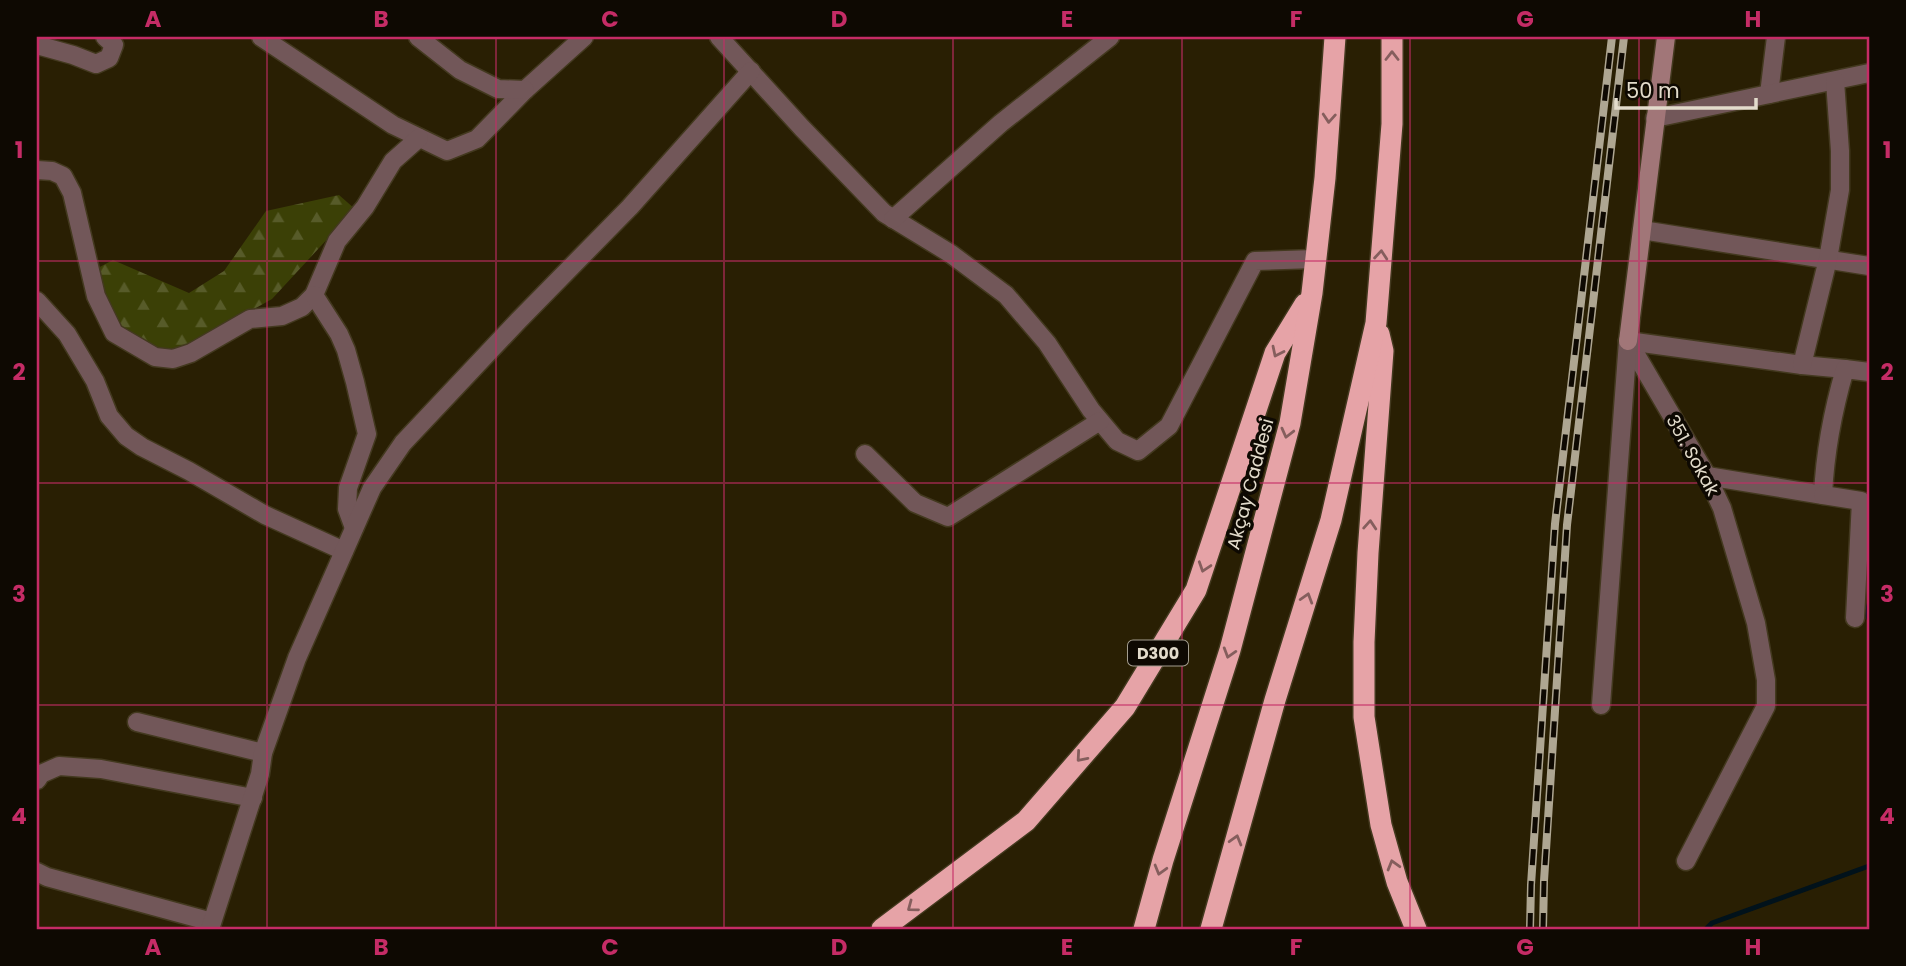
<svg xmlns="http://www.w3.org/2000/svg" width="1906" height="966" font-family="Poppins,sans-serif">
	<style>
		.forest { fill: url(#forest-firs) }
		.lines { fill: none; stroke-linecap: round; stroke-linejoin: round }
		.stream { stroke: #01121b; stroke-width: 5 }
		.street-casing { stroke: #43391f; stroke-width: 21 }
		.secondary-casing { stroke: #43391f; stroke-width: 21 }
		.highway-casing { stroke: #43391f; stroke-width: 24 }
		.street { stroke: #725759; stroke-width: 18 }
		.secondary { stroke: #a17678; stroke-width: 18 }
		.highway { stroke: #e6a3a7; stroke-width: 21 }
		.rail-casing { stroke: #aea692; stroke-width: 8 }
		.rail { stroke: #0e0902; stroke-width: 5; stroke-dasharray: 16; stroke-linecap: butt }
		.oneway { stroke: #855e5d }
		.grid { fill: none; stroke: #c52c66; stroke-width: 2; stroke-opacity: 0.55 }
		.labels { text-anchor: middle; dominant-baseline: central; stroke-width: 7; stroke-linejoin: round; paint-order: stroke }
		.shield { fill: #0e0902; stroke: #a39d8f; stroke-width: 2 }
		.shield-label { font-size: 16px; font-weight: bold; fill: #e3dccc }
		.street-label { font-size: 18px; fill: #e3dccc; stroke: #0e0902 }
		.neatline { fill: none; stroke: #c52c66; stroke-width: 2.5 }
		.grid-label { font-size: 23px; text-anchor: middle; font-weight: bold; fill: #c52c66 }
	</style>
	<defs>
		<pattern id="forest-firs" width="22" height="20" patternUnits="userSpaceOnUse" patternTransform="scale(1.75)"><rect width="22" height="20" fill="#3b4006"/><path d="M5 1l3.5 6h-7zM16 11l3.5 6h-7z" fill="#575b29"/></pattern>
	</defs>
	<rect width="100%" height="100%" fill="#291f03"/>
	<path class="forest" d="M339,195L355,209L272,299L171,355L117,329L94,270L113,260L189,293L224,271L266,211Z"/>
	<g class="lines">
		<g class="stream">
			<path d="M1863,602L1869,619"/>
			<path d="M1706,929L1712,923L1869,866"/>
		</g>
		<defs>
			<g id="street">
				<path d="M261,37L393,125L447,151L477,139L525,90L584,37"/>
				<path d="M418,37L460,70L498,89L525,90"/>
				<path d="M719,37L802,128L884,213L951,254L1006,295L1047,343L1091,410L1117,441L1138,451L1169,426L1255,261L1314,259"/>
				<path d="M37,45L73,55L96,64L109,58L114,45L105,37"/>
				<path d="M1769,94L1776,37"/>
				<path d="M1655,118L1869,73"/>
				<path d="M37,170L52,171L63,176L72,193L96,296L114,333L155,357L173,359L191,353L250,319L282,316L302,307L314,295L337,241L365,207L393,161L419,138"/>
				<path d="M893,219L1001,123L1110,37"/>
				<path d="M1642,230L1869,266"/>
				<path d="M314,295L339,334L346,350L355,382L367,434L348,488L347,509L354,528"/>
				<path d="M37,301L67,334L95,381L109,416L126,436L142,447L189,471L265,515L344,551"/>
				<path d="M1628,341L1707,476L1722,508L1756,623L1766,680V706L1686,861"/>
				<path d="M1628,341L1802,365L1845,369"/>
				<path d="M1802,365L1828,259L1840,190V151L1835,81"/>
				<path d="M865,454L915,503L948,517L1100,421"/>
				<path d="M1707,476L1823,495C1825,452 1833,410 1845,369L1869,372"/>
				<path d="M1823,495L1861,501L1855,618"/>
				<path d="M1601,705L1628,341"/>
				<path d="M137,722L263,753"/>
				<path d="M37,780L41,774L59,766L101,769L253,798"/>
				<path d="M37,872L47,877L212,922"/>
				<path d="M210,929L260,774L263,753L297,658L372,488L403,443L518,321L630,207L751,71"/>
			</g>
			<path id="secondary" d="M1628,341L1666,37"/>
			<g id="highway">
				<path d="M1379,334L1383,351L1368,553L1364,642V717L1381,825L1397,882L1416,929"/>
				<path d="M882,929L1026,821L1125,707L1196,590L1275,353L1305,304"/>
				<path d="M1144,929L1163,860L1230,650L1290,423L1312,293L1325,178L1335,37"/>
				<path d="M1211,929L1275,700L1331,520L1376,323L1392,124V37"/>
			</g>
		</defs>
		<use href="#street" class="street-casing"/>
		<use href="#secondary" class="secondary-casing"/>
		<use href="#highway" class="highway-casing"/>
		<use href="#street" class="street"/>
		<use href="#secondary" class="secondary"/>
		<use href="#highway" class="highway"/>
		<defs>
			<g id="rail">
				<path d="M1530,929L1531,885L1555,524L1612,37"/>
				<path d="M1543,929L1544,881L1567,525L1624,37"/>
			</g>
		</defs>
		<use href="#rail" class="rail-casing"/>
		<use href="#rail" class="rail"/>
	</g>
	<defs><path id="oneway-chevron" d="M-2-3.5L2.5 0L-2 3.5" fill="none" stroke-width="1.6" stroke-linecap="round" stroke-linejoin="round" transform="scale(1.75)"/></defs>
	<g class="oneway">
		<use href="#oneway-chevron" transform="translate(1392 56) rotate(-90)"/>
		<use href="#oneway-chevron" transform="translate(1329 118) rotate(94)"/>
		<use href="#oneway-chevron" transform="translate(1381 255) rotate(-85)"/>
		<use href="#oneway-chevron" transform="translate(1277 352) rotate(116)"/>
		<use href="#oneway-chevron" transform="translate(1287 433) rotate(104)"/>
		<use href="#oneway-chevron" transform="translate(1370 525) rotate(-86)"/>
		<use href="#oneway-chevron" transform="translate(1204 567) rotate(108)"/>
		<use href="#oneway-chevron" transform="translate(1307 598) rotate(-73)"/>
		<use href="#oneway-chevron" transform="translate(1229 653) rotate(107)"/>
		<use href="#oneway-chevron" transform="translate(1081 757) rotate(131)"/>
		<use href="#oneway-chevron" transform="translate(1236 840) rotate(-74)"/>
		<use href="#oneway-chevron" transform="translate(1393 865) rotate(-106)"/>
		<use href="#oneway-chevron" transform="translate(1160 870) rotate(106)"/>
		<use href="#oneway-chevron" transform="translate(912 907) rotate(143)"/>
	</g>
	<path class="grid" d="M267,37V929M496,37V929M724,37V929M953,37V929M1182,37V929M1410,37V929M1639,37V929M37,261H1869M37,483H1869M37,705H1869"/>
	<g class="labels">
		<rect class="shield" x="1128" y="640.5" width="60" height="25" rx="5"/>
		<g class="shield-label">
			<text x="1158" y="653">D300</text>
		</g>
		<g class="street-label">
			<text transform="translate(1693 455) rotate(61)">351. Sokak</text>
			<text transform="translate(1250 484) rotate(-75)">Akçay Caddesi</text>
		</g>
	</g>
	<rect width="1906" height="966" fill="none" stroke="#0e0902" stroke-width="77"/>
	<path d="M1616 98v10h140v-10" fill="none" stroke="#e3dccc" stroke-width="3.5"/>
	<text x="1626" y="98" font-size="21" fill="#e3dccc" stroke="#0e0902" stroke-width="5" paint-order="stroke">50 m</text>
	<rect x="38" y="38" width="1830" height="890" class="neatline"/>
	<g class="grid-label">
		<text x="153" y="27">A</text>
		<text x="381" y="27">B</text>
		<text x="610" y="27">C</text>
		<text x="839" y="27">D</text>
		<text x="1067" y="27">E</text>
		<text x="1296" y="27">F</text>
		<text x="1525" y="27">G</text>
		<text x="1753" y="27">H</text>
		<text x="19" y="158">1</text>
		<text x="1887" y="158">1</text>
		<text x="19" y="380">2</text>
		<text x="1887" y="380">2</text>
		<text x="19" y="602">3</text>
		<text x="1887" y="602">3</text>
		<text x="19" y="824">4</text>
		<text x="1887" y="824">4</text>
		<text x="153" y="955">A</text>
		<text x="381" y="955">B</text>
		<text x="610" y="955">C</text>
		<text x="839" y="955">D</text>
		<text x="1067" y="955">E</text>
		<text x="1296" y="955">F</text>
		<text x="1525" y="955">G</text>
		<text x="1753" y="955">H</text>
	</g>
</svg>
